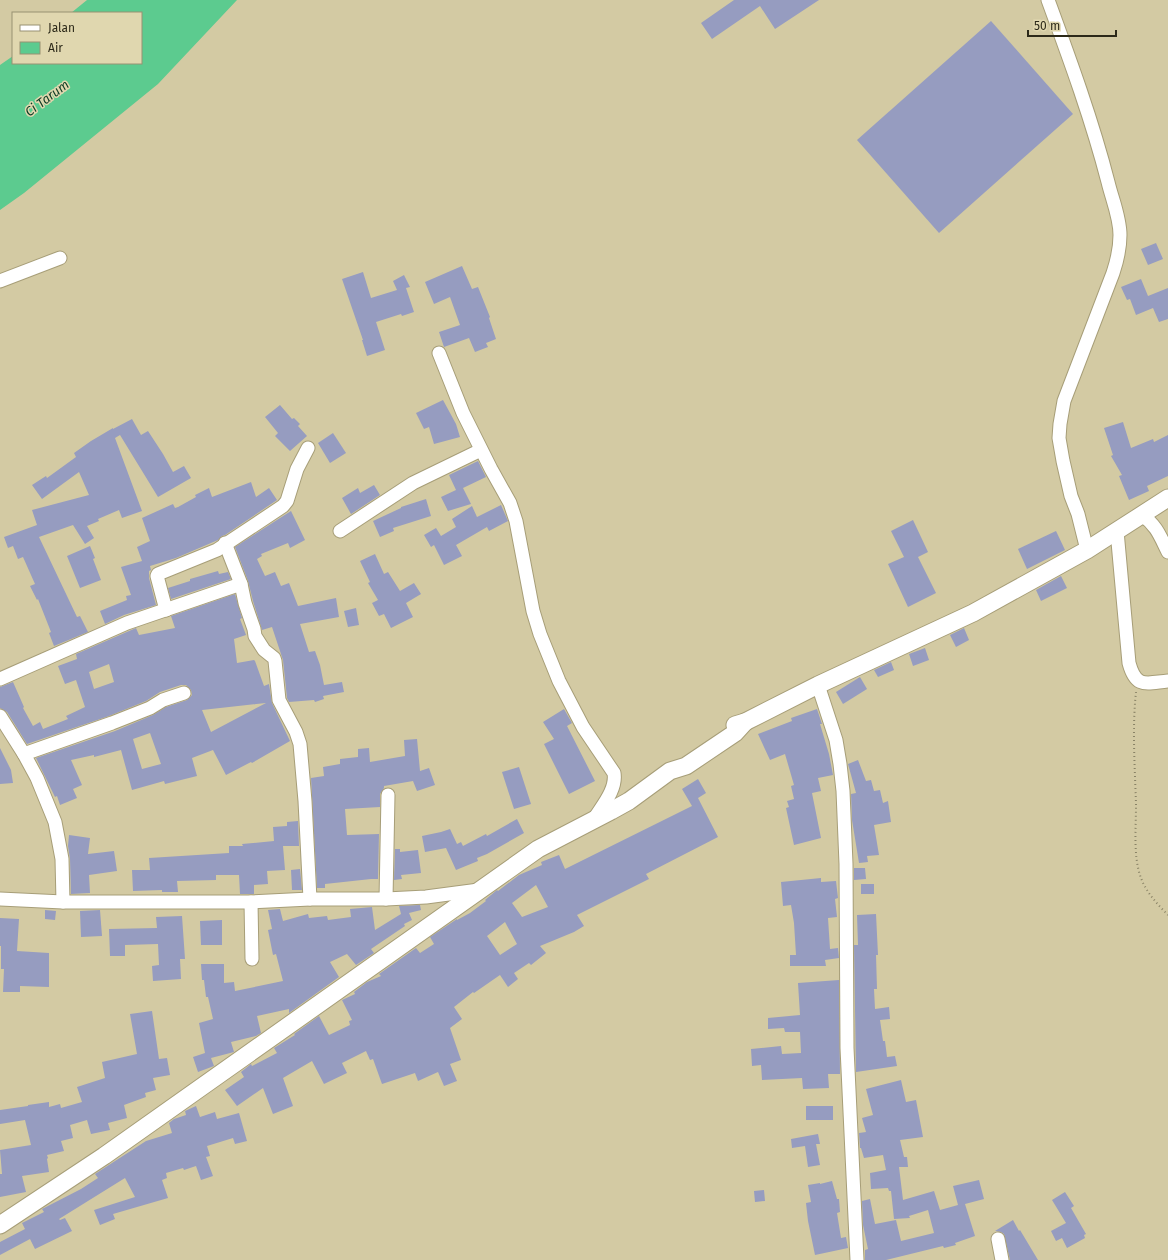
<svg xmlns="http://www.w3.org/2000/svg" width="1168" height="1260" font-family="'Fira Sans',sans-serif">
	<style>
		.water { fill: #5ccb8f }
		.building { fill: #969cc0; fill-rule: evenodd }
		.lines { fill: none; stroke-linecap: round; stroke-linejoin: round }
		.minor-casing { stroke: #a79e78; stroke-width: 15 }
		.major-casing { stroke: #a79e78; stroke-width: 19 }
		.path { stroke: #898366; stroke-width: 2; stroke-dasharray: 1 3; stroke-linecap: butt }
		.minor { stroke: #fff; stroke-width: 13 }
		.major { stroke: #fff; stroke-width: 17 }
		.labels { text-anchor: middle; dominant-baseline: central; stroke-width: 3; stroke-linejoin: round; paint-order: stroke }
		.water-label { font-size: 13px; font-style: italic; fill: #0b3b24; stroke: #e0d7af }
	</style>
	<rect width="100%" height="100%" fill="#d3caa3"/>
	<path class="water" d="M87,0H237L158,84L24,193L0,210V65L13,56V63H141V13H71Z"/>
	<g class="building">
		<path d="M734,0H819L775,29L760,6L712,39L701,23Z"/>
		<path d="M991,21L1073,114L939,233L857,140Z"/>
		<path d="M1156,243L1163,259L1148,265L1141,249Z"/>
		<path d="M462,266L472,289L478,287L490,317L489,318L496,339L486,343L488,347L475,352L469,338L444,347L439,332L460,325L450,297L434,304L425,282Z"/>
		<path d="M363,272L371,298L397,290L393,281L404,275L410,287L406,288L414,312L402,316L401,314L376,322L385,350L367,356L362,340H363L342,279Z"/>
		<path d="M1141,279L1148,296L1168,288V319L1159,322L1153,308L1136,315L1130,299L1127,300L1121,287Z"/>
		<path d="M443,400L456,424L460,437L434,444L429,427L424,429L416,413Z"/>
		<path d="M280,405L292,419L294,418L300,424L298,426L307,436L290,451L275,436L278,433L265,417Z"/>
		<path d="M132,419L141,435L148,431L163,454L173,472L184,466L191,478L158,497L120,435L115,438L142,511L122,518L119,510L98,519L99,521L87,526L94,538L85,544L73,525L39,537L77,617L80,616L88,632L54,646L49,633L51,632L38,599L37,600L30,586L35,584L23,557L18,559L13,546L8,548L4,537L37,525L32,510L89,495L79,472L42,499L32,485L46,476L47,478L76,457L74,453L91,441L113,428V429Z"/>
		<path d="M1123,422L1131,448L1153,439L1154,442L1168,435V476L1147,486L1149,491L1129,500L1119,476L1122,475L1111,456L1113,455L1104,428Z"/>
		<path d="M333,433L346,453L330,463L318,443Z"/>
		<path d="M478,461L486,477L463,488L471,504L448,511L441,497L456,490L449,475Z"/>
		<path d="M251,482L256,497L269,488L277,500L225,535L222,536L218,540L176,558L150,566L151,570L149,571V578L156,605L124,615L105,624L100,611L127,600L126,596L131,595L121,567L142,561L137,547L150,541L142,518L173,504L175,508L178,507L196,497L195,495L209,488L212,497Z"/>
		<path d="M374,485L380,495L351,514L342,498L358,488L360,493Z"/>
		<path d="M426,499L431,516L393,528L394,531L380,537L373,521L401,508V507Z"/>
		<path d="M501,505L508,521L489,531L487,527L456,545L462,556L444,565L434,545L431,547L424,535L436,528L441,536L456,527L452,519L472,506L477,517Z"/>
		<path d="M291,511L305,540L290,548L288,543L261,554L262,556L257,559L265,576L275,572L281,586L289,583L298,606L336,598L339,617L300,624L309,652L315,651L320,665L324,685L342,682L344,692L323,696L324,699L315,702L314,700L289,702L287,698L283,660L272,627L262,630L253,601L248,581L235,547Z"/>
		<path d="M913,520L928,552L918,557L936,593L908,607L888,564L904,557L891,531Z"/>
		<path d="M1056,531L1065,550L1027,569L1018,549Z"/>
		<path d="M90,546L95,558L93,559L101,580L80,588L67,556Z"/>
		<path d="M375,554L384,574L388,572L400,591L414,583L421,594L406,603L413,617L391,628L384,614L379,616L372,603L378,600L368,583L370,582L360,561Z"/>
		<path d="M218,571L219,574L228,572L231,579L171,599L168,588L190,581V579Z"/>
		<path d="M1061,576L1067,588L1041,601L1036,590Z"/>
		<path d="M235,594L242,618L240,619L246,635L234,639L237,663L254,660L255,661L264,686L269,684L272,703L290,741L252,763L251,762L226,775L213,750L192,758L197,776L165,784L164,781L132,790L121,750L94,757V755L71,760L82,785L73,789L77,798L60,805L57,796L55,797L36,758L115,731L153,715L166,707L187,700L192,695L191,690L186,685H181L160,692L146,701L109,716L27,744L7,712L0,708V687L13,682L24,707L23,708L33,726L40,722L43,729L68,719L66,716L85,707L76,680L65,684L58,666L77,659L76,654L136,628L139,635L175,628L171,616ZM109,664L114,682L94,689L89,672ZM266,703L211,732L202,710ZM150,733L161,764L142,769L133,739Z"/>
		<path d="M356,608L359,625L348,627L344,611Z"/>
		<path d="M964,628L969,640L956,647L950,635Z"/>
		<path d="M925,648L929,660L913,666L909,654Z"/>
		<path d="M891,662L894,670L878,677L874,670Z"/>
		<path d="M860,677L867,689L843,704L836,692Z"/>
		<path d="M564,709L572,723L567,726L595,781L569,794L544,744L554,739L543,722Z"/>
		<path d="M817,709L822,724H820L829,754L833,775L818,778L821,791L812,793L821,838L794,845L786,808L789,807L787,801L794,799L791,786L794,785L785,754L770,760L758,734L792,721L791,718Z"/>
		<path d="M417,739L420,771L429,768L435,785L417,791L413,781L384,786V788L380,794V807L345,809L347,835L379,834L378,879H371L325,884V888H317L311,778L324,776L323,767L340,764V759L358,757V749L369,748L370,762L405,756L404,740Z"/>
		<path d="M0,748L11,770L13,783L0,784Z"/>
		<path d="M858,760L866,781L871,780L874,791L880,790L883,803L888,801L891,822L874,825L879,855L867,856L868,862L859,863L852,820L851,794L856,793L848,764Z"/>
		<path d="M519,767L531,804L514,809L502,772Z"/>
		<path d="M698,779L706,793L698,798L718,837L646,874L649,879L577,915L584,926L574,932L540,946L546,953L531,965L529,963L514,973L518,979L508,987L500,975L474,993L473,992L454,1007L462,1019L450,1028L461,1060L450,1064L457,1081L444,1086L438,1072L418,1081L415,1073L382,1084L373,1059L370,1060L366,1051L342,1063L347,1073L324,1084L312,1061L283,1078L293,1106L273,1114L263,1088L237,1106L225,1090L244,1077L241,1072L251,1064L252,1066L277,1053L274,1048L295,1035L294,1034L319,1016L329,1035L350,1025L349,1021L352,1020L342,1000L355,994L354,992L367,982L381,976L379,974L416,948L420,953L434,944L430,937L457,919V920L470,913L486,901L485,900L497,890L498,891L519,875L542,865L541,862L559,855L565,869L692,806L682,789ZM536,885L548,907L522,917L512,903ZM505,922L517,944L500,955L487,936Z"/>
		<path d="M517,819L524,833L487,854L477,858L478,861L456,870L446,848L425,852L422,836L441,832L450,829L457,844L461,842L463,846L486,834L487,836Z"/>
		<path d="M298,821L299,846H283L285,870L267,871L268,884L254,885V894H240L239,875H216V880L177,881L178,892H162V890L133,891L132,870H150L149,858L229,853V846H243L242,844L274,841L273,827L287,826V822Z"/>
		<path d="M69,835L90,838L88,854L114,851L117,871L89,875L90,893L71,894L70,859L68,846Z"/>
		<path d="M395,849H400V852L418,850L421,873L401,875L402,879L394,880Z"/>
		<path d="M854,868H865L866,879L854,880Z"/>
		<path d="M300,869L302,890H292L291,870Z"/>
		<path d="M821,878V882L836,881L838,898L835,899L837,917L828,918L830,949L838,948L839,958L825,960L826,966H790V955H796L794,923L791,905L783,906L781,882Z"/>
		<rect x="861" y="884" width="13" height="10"/>
		<path d="M420,905L421,910L409,913L412,920L404,924L405,926L371,949L374,953L356,965L347,954L330,962L339,977L289,1013V1009L257,1016L261,1033L256,1036L231,1042L234,1052L211,1058L214,1066L198,1072L193,1057L205,1053L199,1023L213,1019L208,997H206L204,980H202L201,964H224V983L234,982L235,991L283,981L276,954L273,955L268,930L272,929L268,910L280,909L283,921L308,914L309,918L327,916L328,920L351,917L350,909L372,907L375,930L401,914L399,906Z"/>
		<path d="M45,910L56,911L55,920L45,919Z"/>
		<path d="M100,910L102,936L81,937L80,911Z"/>
		<path d="M876,914L878,955H876L877,989H874L875,1009L889,1007L890,1019L880,1020L883,1041H885L887,1057L895,1056L897,1066L856,1072L854,945H858L857,915Z"/>
		<path d="M182,916L185,959H180L181,979L153,981L152,966L159,965L158,944L125,945V956H110L109,929L157,928L156,917Z"/>
		<path d="M0,918L19,919L17,951L49,953V987L20,986V992H3L4,969H1V946H0Z"/>
		<path d="M222,920V945H201L200,921Z"/>
		<path d="M839,980L840,1074H828L829,1088L803,1089L802,1078L762,1080L761,1065L752,1066L751,1049L781,1046L782,1054L801,1053L800,1032H785L784,1028L768,1029V1018L800,1015L798,983Z"/>
		<path d="M152,1011L159,1059L167,1058L170,1075L153,1078L156,1090L145,1093L146,1097L124,1105L127,1118L108,1123L110,1130L91,1134L87,1120L70,1125L73,1138L61,1141L64,1151L47,1155L48,1158L47,1159L49,1172L22,1176L26,1192L0,1197V1174H2L0,1150L31,1145L25,1120L0,1124V1110L28,1106V1105L49,1102V1107L60,1104L61,1108L82,1102L77,1087L105,1078L102,1062L137,1054L130,1014Z"/>
		<path d="M901,1080L906,1102L916,1100L923,1137L900,1140L904,1157H907L908,1167H899L903,1200L934,1191L940,1210L958,1205L953,1186L979,1180L984,1199L965,1204L975,1236L955,1243L956,1245L944,1248L943,1246L886,1260H865V1250L868,1249L863,1225L862,1201L870,1199L875,1224L896,1220L901,1241L934,1233L928,1210L909,1216L910,1218L894,1219L891,1191H889L888,1188L871,1189L870,1173L886,1170L883,1155L864,1158L861,1148H860L859,1133L866,1132L862,1118L873,1115L866,1089Z"/>
		<path d="M196,1106L200,1117L215,1112L217,1119L239,1113L247,1141L235,1144L233,1138L207,1146L210,1156L206,1157L213,1176L201,1180L196,1166L184,1170L183,1168L166,1173L167,1178L162,1180L168,1198L113,1214L115,1219L100,1225L94,1210L135,1197L125,1178L59,1219L60,1220L65,1218L72,1231L35,1249L30,1239L0,1255V1242L25,1229L22,1223L44,1212L42,1209L44,1208L81,1189L98,1178L95,1174L146,1141L172,1133L169,1123L174,1119L186,1115L185,1111Z"/>
		<rect x="806" y="1106" width="27" height="14"/>
		<path d="M818,1134L820,1144H816L820,1165L808,1167L805,1146L792,1148L791,1139Z"/>
		<path d="M832,1181L837,1199H839L840,1212L837,1213L841,1238L846,1237L848,1248L815,1255L808,1221L806,1203L811,1202L808,1185L820,1183V1184Z"/>
		<path d="M764,1190L765,1201L755,1202L754,1191Z"/>
		<path d="M1065,1192L1074,1206L1071,1208L1086,1234L1084,1235L1085,1238L1067,1248L1062,1238L1056,1241L1051,1231L1066,1223L1052,1200Z"/>
		<path d="M1013,1220L1019,1231L1020,1230L1038,1260H1010L1004,1234L1001,1232L995,1231Z"/>
	</g>
	<g class="lines">
		<defs>
			<g id="minor">
				<path d="M1048,0C1070,60 1092,120 1108,182C1112,199 1120,217 1120,235C1120,248 1117,261 1113,273L1064,401L1060,424L1059,438L1063,461L1071,496L1078,514L1087,550"/>
				<path d="M0,281L60,258"/>
				<path d="M439,353L463,413L491,469L510,503L516,521L533,611L540,634L559,681L583,727L614,773C617,790 601,807 593,821"/>
				<path d="M1142,515C1157,526 1160,536 1168,552"/>
				<path d="M340,531L413,483L481,450"/>
				<path d="M1117,531L1129,663C1136,689 1146,683 1168,681"/>
				<path d="M225,543L241,584"/>
				<path d="M166,610L157,576L158,574L217,550L283,506L287,501L297,469L308,448"/>
				<path d="M0,679L127,623L241,584L245,603L254,629L255,636L264,650L274,658L275,661L279,700L296,732L300,744L305,801L310,899"/>
				<path d="M818,685L836,740L840,764L843,791L846,864L847,1048L857,1260"/>
				<path d="M0,716L24,754L37,778L55,822L62,859L63,902"/>
				<path d="M24,754L112,723L150,708L163,700L184,693"/>
				<path d="M0,899L63,902H251L310,899H386L426,897L479,890"/>
				<path d="M386,899L388,795"/>
				<path d="M251,902L252,959"/>
				<path d="M998,1239L1002,1260"/>
			</g>
			<g id="major">
				<path d="M735,725L745,722L818,685L973,613L1087,550L1168,498"/>
				<path d="M0,1225L104,1156L538,849L611,811L629,801L670,771L686,766L735,733L745,722"/>
			</g>
		</defs>
		<use href="#minor" class="minor-casing"/>
		<use href="#major" class="major-casing"/>
		<path class="path" d="M1136,692C1132,728 1135,769 1136,805C1136,828 1133,857 1141,878C1146,892 1158,905 1168,915"/>
		<use href="#minor" class="minor"/>
		<use href="#major" class="major"/>
	</g>
	<g class="labels">
		<g class="water-label">
			<text transform="translate(47 98) rotate(-37)">Ci Tarum</text>
		</g>
	</g>
	<rect x="12" y="12" width="130" height="52" fill="#e0d7af" stroke="#989173"/>
	<rect x="20" y="25" width="20" height="6" fill="#ffffff" stroke="#989173"/>
	<text x="48" y="32" font-size="12" fill="#2c2919">Jalan</text>
	<rect x="20" y="42" width="20" height="12" fill="#5ccb8f" stroke="#989173"/>
	<text x="48" y="52" font-size="12" fill="#2c2919">Air</text>
	<path d="M1028 30v6h88v-6" fill="none" stroke="#2c2919" stroke-width="2"/>
	<text x="1034" y="30" font-size="12" fill="#2c2919" stroke="#e0d7af" stroke-width="3" paint-order="stroke">50 m</text>
</svg>
